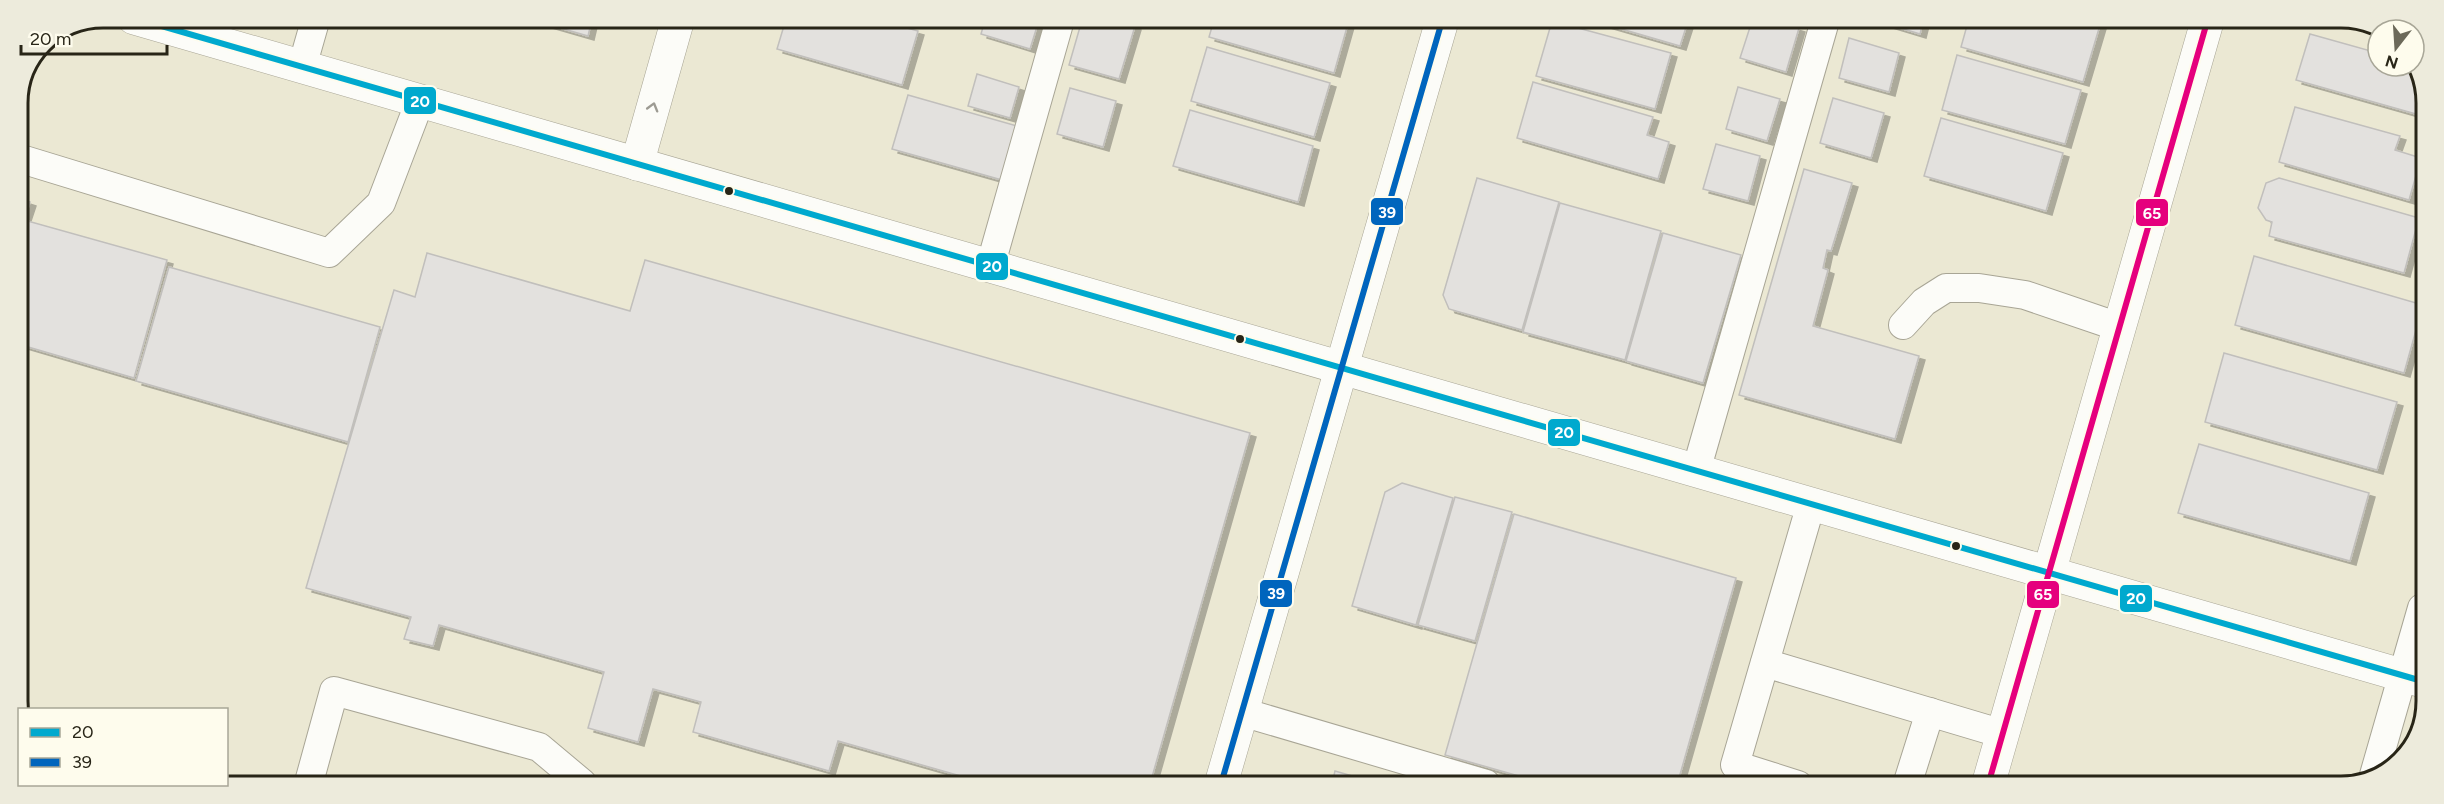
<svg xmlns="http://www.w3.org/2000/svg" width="2444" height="804" font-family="Figtree,sans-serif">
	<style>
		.building { fill: #e3e1de; stroke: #c1bfbc; stroke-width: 1.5; filter: url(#shadow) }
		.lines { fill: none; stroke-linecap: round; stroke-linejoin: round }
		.lane-casing { stroke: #a8a595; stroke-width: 30 }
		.street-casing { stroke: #a8a595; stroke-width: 34 }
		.secondary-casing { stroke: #a8a595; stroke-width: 34 }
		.lane { stroke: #fcfcf8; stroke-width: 28 }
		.street { stroke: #fcfcf8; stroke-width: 33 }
		.secondary { stroke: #fcfcf8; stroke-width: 33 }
		.bus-1-casing { stroke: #fefced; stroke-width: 10 }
		.bus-2-casing { stroke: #fefced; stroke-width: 10 }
		.bus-3-casing { stroke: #fefced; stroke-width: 10 }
		.bus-1 { stroke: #00a9ce; stroke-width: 6 }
		.bus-2 { stroke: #0065bd; stroke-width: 6 }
		.bus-3 { stroke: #e5007d; stroke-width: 6 }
		.oneway { stroke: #9d9b93 }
		.bus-dot { fill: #282517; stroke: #fefced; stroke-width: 2 }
		.rim { fill: none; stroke: #282517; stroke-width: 3 }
		.line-badge { stroke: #fefced; stroke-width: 2 }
		.badge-label { font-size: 16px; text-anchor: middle; font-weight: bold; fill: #fff }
	</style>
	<defs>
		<filter id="shadow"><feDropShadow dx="6" dy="4" stdDeviation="0" flood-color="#0004"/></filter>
	</defs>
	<rect width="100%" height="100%" fill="#ebe8d3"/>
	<g class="building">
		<path d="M529,19H592L588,36Z"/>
		<path d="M786,19L878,20L918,31L902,85L777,49Z"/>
		<path d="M985,20H1039L1030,49L981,34Z"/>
		<path d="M1082,20H1111L1135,26L1119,79L1069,65Z"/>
		<path d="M1214,20H1349L1334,73L1209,37Z"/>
		<path d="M1552,21L1671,53L1655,109L1536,76Z"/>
		<path d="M1594,21H1688L1680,46Z"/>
		<path d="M1752,21H1776L1799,28L1786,72L1740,58Z"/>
		<path d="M1877,21L1923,22L1920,34Z"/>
		<path d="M1968,22H2088L2100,25L2083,82L1961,47Z"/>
		<path d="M2310,34L2378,53V66H2414L2426,97L2423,116L2296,80Z"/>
		<path d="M1849,38L1899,53L1889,92L1839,78Z"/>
		<path d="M1207,47L1330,83L1314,137L1191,101Z"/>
		<path d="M1957,55L2081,90L2065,144L1942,110Z"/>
		<path d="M977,74L1019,87L1010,118L968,106Z"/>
		<path d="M1533,82L1653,117L1647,135L1669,142L1658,179L1517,138Z"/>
		<path d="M1738,87L1780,99L1767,141L1726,129Z"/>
		<path d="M1070,88L1116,101L1103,147L1057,134Z"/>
		<path d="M908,95L1017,126L1002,180L892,149Z"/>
		<path d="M1833,98L1884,113L1871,158L1820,143Z"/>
		<path d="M2295,107L2400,136L2395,150L2421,158L2409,200L2279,162Z"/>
		<path d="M1190,110L1313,146L1298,202L1173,166Z"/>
		<path d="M1941,118L2063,153L2046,211L1924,176Z"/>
		<path d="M1716,144L1760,156L1748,201L1703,189Z"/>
		<path d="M1804,169L1852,183L1831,251L1827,250L1823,268L1828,270L1813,326L1919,356L1895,439L1739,395Z"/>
		<path d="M1477,178L1559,202L1522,330L1449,309L1443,295Z"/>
		<path d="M2279,178L2419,218L2404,273L2269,236L2272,222L2266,220L2258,208L2266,183Z"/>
		<path d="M18,198L30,202L24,220L167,260L134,378L18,344Z"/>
		<path d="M1560,203L1661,231L1625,360L1523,332Z"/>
		<path d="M1663,233L1741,255L1703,383L1626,361Z"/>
		<path d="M427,253L630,311L645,260L1250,433L1150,784L985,783L838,741L829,771L693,732L701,702L653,689L638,742L588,728L604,672L439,625L433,646L404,639L411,617L306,588L394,290L415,297Z"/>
		<path d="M2254,256L2423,305L2404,373L2235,325Z"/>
		<path d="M169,267L380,327L348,442L136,381Z"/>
		<path d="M2224,353L2397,402L2377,470L2205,422Z"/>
		<path d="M2199,444L2369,493L2350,561L2178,513Z"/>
		<path d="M1402,483L1453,498L1416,625L1352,606L1385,492Z"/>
		<path d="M1455,497L1512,512L1475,641L1418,625Z"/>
		<path d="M1514,514L1736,578L1677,785L1547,784L1445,755Z"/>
		<path d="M1335,771L1380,784H1332Z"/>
	</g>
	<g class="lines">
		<defs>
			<g id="lane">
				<path d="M302,67L316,18"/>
				<path d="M18,158L329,253L381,203L420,101"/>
				<path d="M990,267L1060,20"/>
				<path d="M1903,325L1924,302L1946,288H1979L2025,295L2119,327"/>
				<path d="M1696,471L1825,21"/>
				<path d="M1765,663L2003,734"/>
				<path d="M1242,712L1486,784"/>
				<path d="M2374,775L2422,608"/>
				<path d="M309,782L334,691L539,747L582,783"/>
				<path d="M1798,785L1735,765L1811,504"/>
				<path d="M1907,785L1930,712"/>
			</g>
			<g id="street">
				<path d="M637,164L678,19"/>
				<path d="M1221,784L1442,21"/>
				<path d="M1988,785L2207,22"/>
			</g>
			<path id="secondary" d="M134,18L2422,681"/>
		</defs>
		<use href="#lane" class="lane-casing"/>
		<use href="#street" class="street-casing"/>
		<use href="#secondary" class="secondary-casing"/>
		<use href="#lane" class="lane"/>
		<use href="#street" class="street"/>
		<use href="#secondary" class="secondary"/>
		<defs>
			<path id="bus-1" d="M134,18L2422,681"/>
			<path id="bus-2" d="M1221,784L1442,21"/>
			<path id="bus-3" d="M1988,785L2207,22"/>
		</defs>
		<use href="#bus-1" class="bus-1-casing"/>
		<use href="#bus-2" class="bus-2-casing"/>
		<use href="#bus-3" class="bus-3-casing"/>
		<use href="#bus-1" class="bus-1"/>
		<use href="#bus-2" class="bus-2"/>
		<use href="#bus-3" class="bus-3"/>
	</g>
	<defs><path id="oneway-chevron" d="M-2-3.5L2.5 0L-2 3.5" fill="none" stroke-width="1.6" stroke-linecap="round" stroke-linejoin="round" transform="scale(1.5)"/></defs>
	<use class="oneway" href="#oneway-chevron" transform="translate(653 107) rotate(-74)"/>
	<g class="bus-dot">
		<circle cx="729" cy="191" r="5"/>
		<circle cx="1240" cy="339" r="5"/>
		<circle cx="1956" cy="546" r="5"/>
	</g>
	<path d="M0 0H2444V804H0ZM103 28H2341A75 75 0 0 1 2416 103V701A75 75 0 0 1 2341 776H103A75 75 0 0 1 28 701V103A75 75 0 0 1 103 28Z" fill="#edebdc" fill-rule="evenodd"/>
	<path class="rim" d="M103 28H2341A75 75 0 0 1 2416 103V701A75 75 0 0 1 2341 776H103A75 75 0 0 1 28 701V103A75 75 0 0 1 103 28Z"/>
	<g class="line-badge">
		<rect x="403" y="86" width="34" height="29" rx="6" fill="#00a9ce"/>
		<rect x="1370" y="197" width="34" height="29" rx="6" fill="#0065bd"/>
		<rect x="2135" y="198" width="34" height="29" rx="6" fill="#e5007d"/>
		<rect x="975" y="252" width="34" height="29" rx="6" fill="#00a9ce"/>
		<rect x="1547" y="418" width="34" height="29" rx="6" fill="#00a9ce"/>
		<rect x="1259" y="579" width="34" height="29" rx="6" fill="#0065bd"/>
		<rect x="2026" y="580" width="34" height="29" rx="6" fill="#e5007d"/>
		<rect x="2119" y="584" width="34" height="29" rx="6" fill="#00a9ce"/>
	</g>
	<g class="badge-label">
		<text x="420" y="107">20</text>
		<text x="1387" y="218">39</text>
		<text x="2152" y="219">65</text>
		<text x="992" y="272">20</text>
		<text x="1564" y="438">20</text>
		<text x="1276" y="599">39</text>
		<text x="2043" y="600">65</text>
		<text x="2136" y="604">20</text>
	</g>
	<rect x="18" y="708" width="210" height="78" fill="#fefced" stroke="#a8a697" stroke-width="1.5"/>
	<rect x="30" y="728" width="30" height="9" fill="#00a9ce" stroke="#a8a697" stroke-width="1.5"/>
	<text x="72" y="738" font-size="18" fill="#282517">20</text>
	<rect x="30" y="758" width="30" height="9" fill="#0065bd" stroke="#a8a697" stroke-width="1.5"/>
	<text x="72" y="768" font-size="18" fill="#282517">39</text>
	<g transform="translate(2396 48) rotate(197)"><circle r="28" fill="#fefced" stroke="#a8a697" stroke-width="1.5"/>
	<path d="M0-4.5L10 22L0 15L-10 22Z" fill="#6c6959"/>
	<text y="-9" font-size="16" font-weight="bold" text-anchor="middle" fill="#282517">N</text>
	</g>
	<path d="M21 45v9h146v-9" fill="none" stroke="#282517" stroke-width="3"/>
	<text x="30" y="45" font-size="18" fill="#282517" stroke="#fefced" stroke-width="4.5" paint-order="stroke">20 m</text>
</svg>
